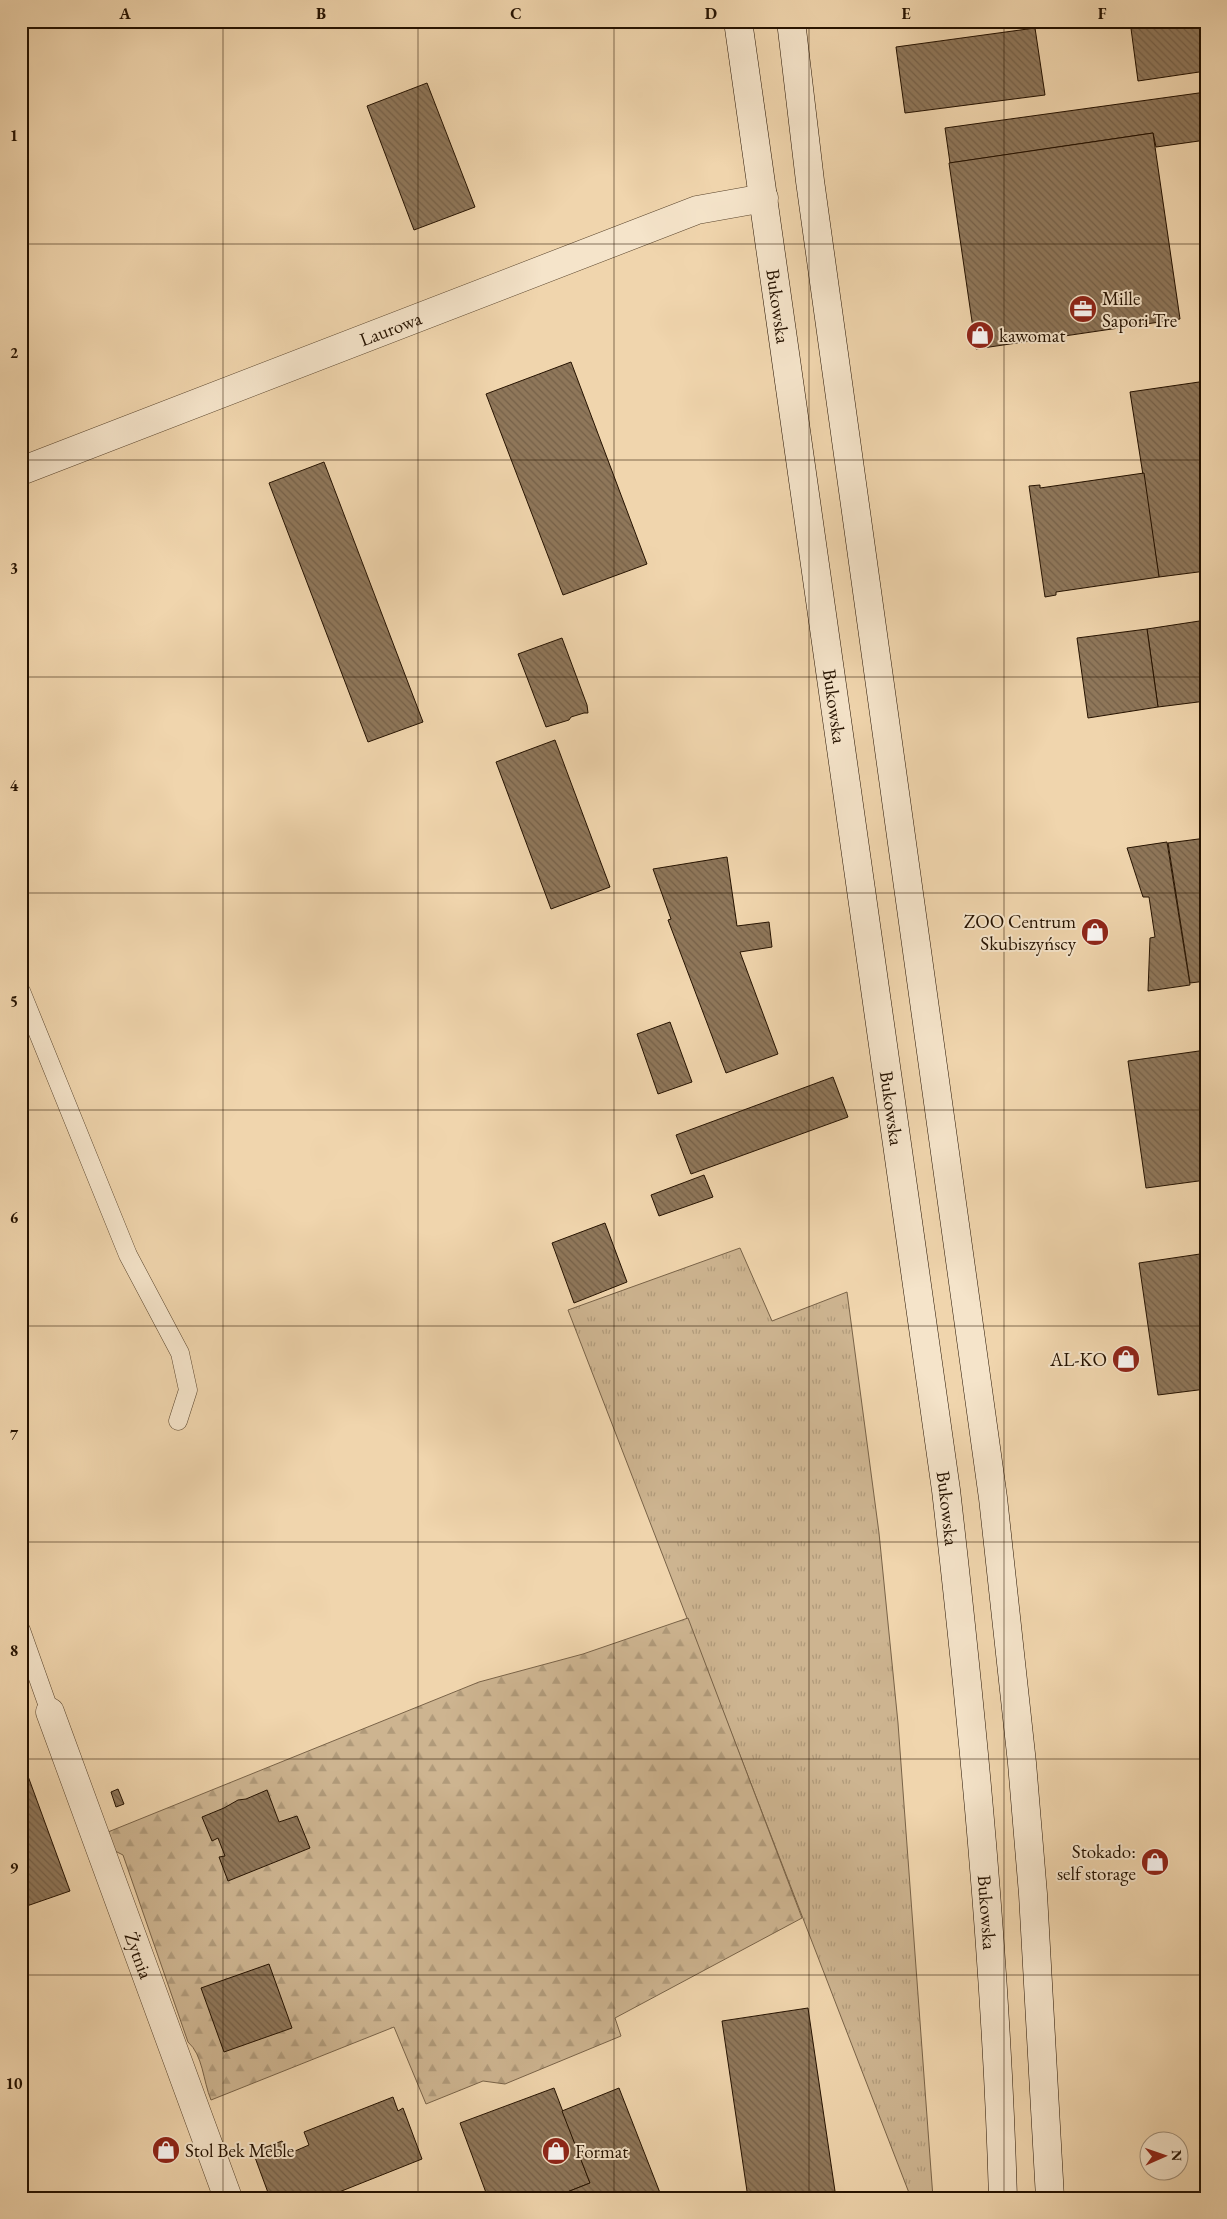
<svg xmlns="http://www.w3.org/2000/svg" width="1227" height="2219" font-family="'EB Garamond',serif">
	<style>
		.grass { fill: url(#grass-tufts); stroke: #796348 }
		.forest { fill: url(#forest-firs); stroke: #796348 }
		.building { fill: url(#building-back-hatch); stroke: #251200 }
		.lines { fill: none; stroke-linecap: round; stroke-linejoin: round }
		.lane-casing { stroke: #58432b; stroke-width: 19 }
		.street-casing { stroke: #58432b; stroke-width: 29 }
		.secondary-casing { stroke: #251200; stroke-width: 29 }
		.lane { stroke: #f5e4ca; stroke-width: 18 }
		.street { stroke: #f5e4ca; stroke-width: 28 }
		.secondary { stroke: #f5e4ca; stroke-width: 28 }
		.grid { fill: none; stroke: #251200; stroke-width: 1; stroke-opacity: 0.55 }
		.labels { text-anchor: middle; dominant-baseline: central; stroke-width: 4; stroke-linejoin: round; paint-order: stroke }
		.poi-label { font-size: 19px; fill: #251200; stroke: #f5e4ca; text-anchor: start }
		.street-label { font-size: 19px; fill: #251200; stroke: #f5e4ca }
		.neatline { fill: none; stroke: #251200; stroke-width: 2 }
		.grid-label { font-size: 16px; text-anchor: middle; font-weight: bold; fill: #251200 }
	</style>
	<defs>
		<pattern id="grass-tufts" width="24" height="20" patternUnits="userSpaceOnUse" patternTransform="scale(1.25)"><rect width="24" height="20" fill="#cdb490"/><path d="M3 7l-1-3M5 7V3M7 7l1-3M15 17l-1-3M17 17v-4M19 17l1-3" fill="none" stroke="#b09a7a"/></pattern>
		<pattern id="forest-firs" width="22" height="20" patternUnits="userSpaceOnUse" patternTransform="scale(1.25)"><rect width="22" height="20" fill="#cdb490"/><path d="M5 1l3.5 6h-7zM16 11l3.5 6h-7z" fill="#b09a7a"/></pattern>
		<pattern id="building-back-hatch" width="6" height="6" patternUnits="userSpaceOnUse" patternTransform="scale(1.25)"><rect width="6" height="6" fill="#8f775a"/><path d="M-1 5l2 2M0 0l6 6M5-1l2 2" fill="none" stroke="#756048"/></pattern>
	</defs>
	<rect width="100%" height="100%" fill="#f0d5ad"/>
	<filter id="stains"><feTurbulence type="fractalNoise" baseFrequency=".004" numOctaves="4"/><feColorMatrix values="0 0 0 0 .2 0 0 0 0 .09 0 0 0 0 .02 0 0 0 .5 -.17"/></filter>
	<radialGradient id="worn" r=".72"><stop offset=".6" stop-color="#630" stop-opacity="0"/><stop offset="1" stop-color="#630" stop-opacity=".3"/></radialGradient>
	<path class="grass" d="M740,1248L772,1321L847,1292L879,1533L898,1723L933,2198H911L568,1310Z"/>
	<path class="forest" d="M688,1618L802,1918L615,2018L621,2036L505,2084L483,2081L426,2104L394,2027L211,2100C203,2081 203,2055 188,2042L123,1855L113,1850L108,1832L479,1682L583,1654Z"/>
	<g class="building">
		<path d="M1130,21H1206V71L1138,81Z"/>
		<path d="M1035,28L1045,95L905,113L896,47Z"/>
		<path d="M427,83L475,207L414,230L367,106Z"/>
		<path d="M1206,92V140L1156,147L1153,133L950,163L945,128Z"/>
		<path d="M1153,133L1180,319L976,349L949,163Z"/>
		<path d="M571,362L647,564L563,595L486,394Z"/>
		<path d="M1206,381V571L1159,577L1130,392Z"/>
		<path d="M324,462L423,722L368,742L269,483Z"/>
		<path d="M1144,473L1159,577L1056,592V595L1045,597L1029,486L1040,485V488Z"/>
		<path d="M1206,620V701L1158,707L1147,629Z"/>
		<path d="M1147,629L1158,707L1088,718L1077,638Z"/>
		<path d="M562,638L587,705L588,713H584L571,717L569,720L546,727L518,654Z"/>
		<path d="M555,740L610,887L551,909L496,762Z"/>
		<path d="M1206,838V981L1190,983L1168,843Z"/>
		<path d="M1167,842L1190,985L1148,991L1150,938L1155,937L1149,897H1143L1127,848Z"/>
		<path d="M727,857L737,926L769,922L772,947L740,952L778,1054L726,1073L668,920L671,919L653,869Z"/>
		<path d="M670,1022L692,1082L658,1094L637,1034Z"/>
		<path d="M1206,1050V1180L1146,1188L1128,1061Z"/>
		<path d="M833,1077L848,1117L691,1174L676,1135Z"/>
		<path d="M704,1175L713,1197L659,1216L651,1195Z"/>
		<path d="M605,1223L627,1282L574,1303L552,1243Z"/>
		<path d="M1206,1253V1300L1200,1254Z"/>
		<path d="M1200,1254L1206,1300V1389L1158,1395L1139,1263Z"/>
		<path d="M21,1757L70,1891L21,1908Z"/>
		<path d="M118,1789L124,1804L116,1807L111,1792Z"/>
		<path d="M267,1790L279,1822L297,1816L310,1848L228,1881L219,1857L225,1856L218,1838L212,1841L202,1817L224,1808L238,1800L246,1799Z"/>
		<path d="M269,1964L292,2028L224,2052L201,1988Z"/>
		<path d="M808,2008L836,2198H748L722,2021Z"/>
		<path d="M554,2088L590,2183L552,2198H488L460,2123Z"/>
		<path d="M619,2088L662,2198H552L590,2183L562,2111Z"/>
		<path d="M393,2097L398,2111L403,2108L422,2159L324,2198H270L253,2152L282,2141L288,2154L309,2145L304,2132Z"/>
	</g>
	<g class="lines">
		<defs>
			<g id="lane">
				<path d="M21,991L128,1255L180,1353L188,1390L178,1421"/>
				<path d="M21,1630L50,1712"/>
			</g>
			<g id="street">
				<path id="s1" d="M21,471L697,210L764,198"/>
				<path id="s2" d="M50,1712L228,2198"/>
			</g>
			<g id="secondary">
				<path id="s3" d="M738,21L946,1490C973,1725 996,1961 1003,2198"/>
				<path d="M791,21L810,181L993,1498L1022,1763L1033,1894L1050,2198"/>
			</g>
		</defs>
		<use href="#lane" class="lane-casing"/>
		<use href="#street" class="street-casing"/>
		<use href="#secondary" class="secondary-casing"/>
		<use href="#lane" class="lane"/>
		<use href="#street" class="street"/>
		<use href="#secondary" class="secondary"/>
	</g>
	<path class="grid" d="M223,21V2198M418,21V2198M614,21V2198M809,21V2198M1004,21V2198M21,244H1206M21,460H1206M21,677H1206M21,893H1206M21,1110H1206M21,1326H1206M21,1542H1206M21,1759H1206M21,1975H1206"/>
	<defs>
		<symbol id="office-disc" viewBox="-11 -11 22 22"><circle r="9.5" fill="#8f2418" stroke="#f5e4ca"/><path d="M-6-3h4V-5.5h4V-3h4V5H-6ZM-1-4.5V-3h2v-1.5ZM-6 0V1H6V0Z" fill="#fff"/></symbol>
		<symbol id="shop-disc" viewBox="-11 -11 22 22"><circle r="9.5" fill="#8f2418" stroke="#f5e4ca"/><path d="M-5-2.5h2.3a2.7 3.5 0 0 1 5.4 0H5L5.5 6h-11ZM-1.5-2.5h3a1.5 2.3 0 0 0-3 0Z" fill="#fff"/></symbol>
	</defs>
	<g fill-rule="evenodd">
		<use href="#office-disc" x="1067" y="293" width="32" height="32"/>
		<use href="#shop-disc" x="964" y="319" width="32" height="32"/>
		<use href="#shop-disc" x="1079" y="916" width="32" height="32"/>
		<use href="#shop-disc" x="1110" y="1343" width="32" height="32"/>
		<use href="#shop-disc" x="1139" y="1846" width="32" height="32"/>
		<use href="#shop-disc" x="150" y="2134" width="32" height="32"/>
		<use href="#shop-disc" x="540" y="2135" width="32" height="32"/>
	</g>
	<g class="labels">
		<g class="poi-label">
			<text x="1102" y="298">Mille<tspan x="1102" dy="22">Sapori Tre</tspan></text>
			<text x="999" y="335">kawomat</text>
			<text x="1076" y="921" text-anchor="end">ZOO Centrum<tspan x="1076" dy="22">Skubiszyńscy</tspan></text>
			<text x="1107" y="1359" text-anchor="end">AL-KO</text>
			<text x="1136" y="1851" text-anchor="end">Stokado:<tspan x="1136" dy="22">self storage</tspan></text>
			<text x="185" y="2150">Stol Bek Meble</text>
			<text x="575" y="2151">Format</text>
		</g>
		<g class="street-label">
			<text stroke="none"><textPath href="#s3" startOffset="288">Bukowska</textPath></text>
			<text stroke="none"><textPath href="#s1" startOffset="396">Laurowa</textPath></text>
			<text stroke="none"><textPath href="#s3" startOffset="692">Bukowska</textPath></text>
			<text stroke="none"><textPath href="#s3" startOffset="1098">Bukowska</textPath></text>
			<text stroke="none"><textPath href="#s3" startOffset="1502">Bukowska</textPath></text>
			<text stroke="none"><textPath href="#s3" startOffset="1908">Bukowska</textPath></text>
			<text stroke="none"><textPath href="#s2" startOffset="259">Żytnia</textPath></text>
		</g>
	</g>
	<rect width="1227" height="2219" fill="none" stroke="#f0d5ad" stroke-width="55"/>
	<g transform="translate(1164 2156) rotate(88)"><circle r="24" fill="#f5e4ca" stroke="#a29079"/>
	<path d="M0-4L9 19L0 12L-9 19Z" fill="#8f2418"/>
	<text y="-8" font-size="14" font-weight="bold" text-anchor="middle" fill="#251200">N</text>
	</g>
	<rect x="28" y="28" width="1172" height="2164" class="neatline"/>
	<g class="grid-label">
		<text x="125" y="19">A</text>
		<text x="321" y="19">B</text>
		<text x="516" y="19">C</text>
		<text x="711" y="19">D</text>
		<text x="906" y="19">E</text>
		<text x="1102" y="19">F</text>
		<text x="14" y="141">1</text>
		<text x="14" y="358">2</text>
		<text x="14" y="574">3</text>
		<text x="14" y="791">4</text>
		<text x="14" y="1007">5</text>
		<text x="14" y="1223">6</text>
		<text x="14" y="1440">7</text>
		<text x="14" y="1656">8</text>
		<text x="14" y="1873">9</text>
		<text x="14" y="2089">10</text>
	</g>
	<rect width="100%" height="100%" filter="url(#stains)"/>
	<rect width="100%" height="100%" fill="url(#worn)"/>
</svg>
